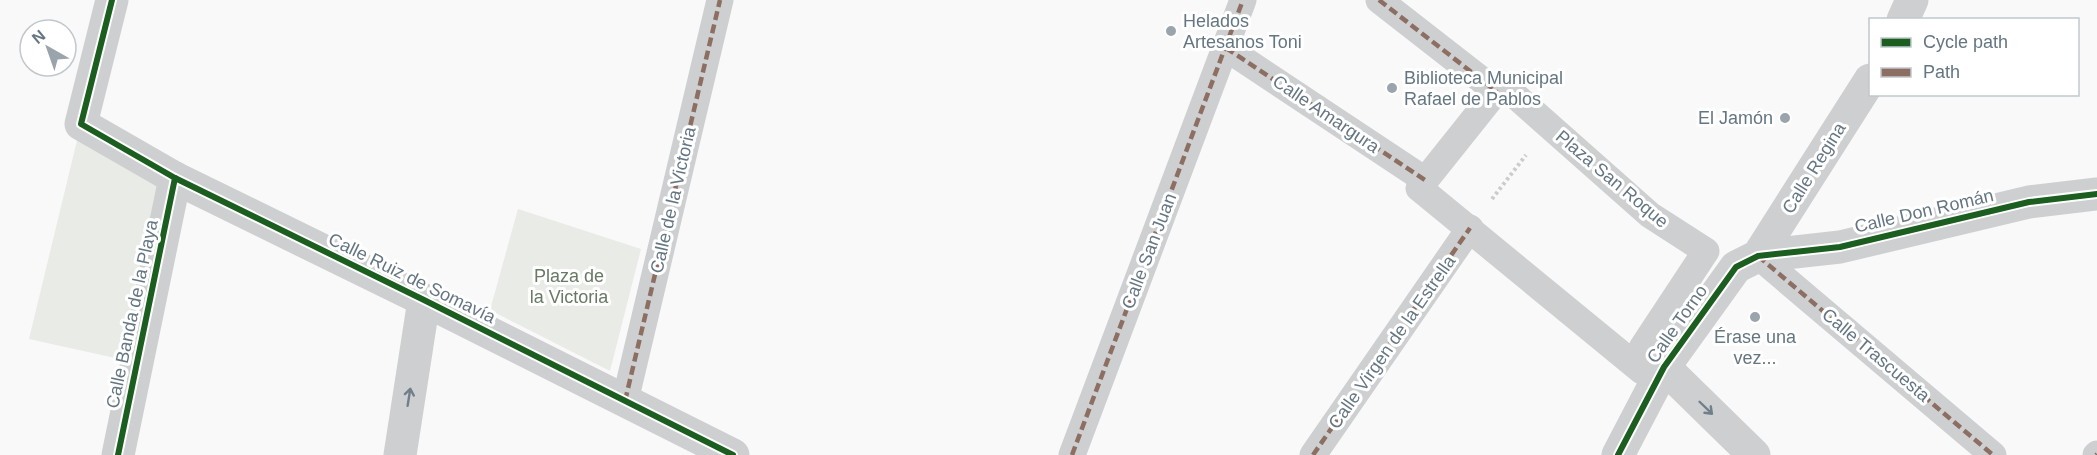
<svg xmlns="http://www.w3.org/2000/svg" width="2097" height="455" font-family="Arial,sans-serif">
	<style>
		.green { fill: #e8ebe6 }
		.lines { fill: none; stroke-linecap: round; stroke-linejoin: round }
		.path { stroke: #cbcccd; stroke-width: 4; stroke-dasharray: 3 3; stroke-linecap: butt }
		.pedestrian { stroke: #cecfd0; stroke-width: 27 }
		.minor { stroke: #cecfd0; stroke-width: 33 }
		.tertiary { stroke: #cecfd0; stroke-width: 33 }
		.quiet { stroke: #8d6e63; stroke-width: 4.5; stroke-dasharray: 9 4.5; stroke-linecap: butt }
		.cycleway-casing { stroke: #fff; stroke-width: 10 }
		.cycleway { stroke: #1b5e20; stroke-width: 6 }
		.oneway { stroke: #707f8b }
		.poi-dot { fill: #99a4ac; stroke: #fff; stroke-width: 2 }
		.labels { text-anchor: middle; dominant-baseline: central; stroke-width: 6; stroke-linejoin: round; paint-order: stroke }
		.poi-label { font-size: 18px; fill: #657683; stroke: #fff; text-anchor: start }
		.street-label { font-size: 18px; fill: #657683; stroke: #fff }
		.park-label { font-size: 18px; fill: #687a64; stroke: #fff }
	</style>
	<rect width="100%" height="100%" fill="#f9f9f9"/>
	<g class="green">
		<path d="M81,124L175,178L138,363L29,339Z"/>
		<path d="M518,209L641,249L610,371L490,310Z"/>
	</g>
	<g class="lines">
		<path class="path" d="M1492,199L1526,155"/>
		<g class="pedestrian">
			<path d="M1379,0L1497,92"/>
			<path d="M1226,48L1425,180"/>
			<path d="M1502,84L1650,215L1706,251L1642,348V371L1419,188Z"/>
			<path d="M1758,256L1993,455"/>
			<path d="M625,401L720,0"/>
			<path d="M1072,455L1243,0"/>
			<path d="M1313,455L1470,228"/>
			<path d="M2096,455L2097,454"/>
		</g>
		<g class="minor">
			<path d="M1758,256L1840,247L2029,202L2097,194"/>
			<path d="M400,455L424,300"/>
		</g>
		<g class="tertiary">
			<path d="M112,0L81,124L175,178L424,300L733,455"/>
			<path d="M1903,20L1912,0"/>
			<path d="M1664,367L1754,455"/>
			<path d="M118,455L175,178"/>
			<path d="M1618,455L1664,367L1736,267L1758,256L1870,80"/>
		</g>
		<g class="quiet">
			<path d="M1379,0L1497,92"/>
			<path d="M1226,48L1425,180"/>
			<path d="M1758,256L1993,455"/>
			<path d="M625,401L720,0"/>
			<path d="M1072,455L1243,0"/>
			<path d="M1313,455L1470,228"/>
			<path d="M2096,455L2097,454"/>
		</g>
		<defs>
			<g id="cycleway">
				<path d="M112,0L81,124L175,178L424,300L733,455"/>
				<path d="M118,455L175,178"/>
				<path d="M1618,455L1664,367L1736,267L1758,256L1840,247L2029,202L2097,194"/>
			</g>
		</defs>
		<use href="#cycleway" class="cycleway-casing"/>
		<use href="#cycleway" class="cycleway"/>
	</g>
	<defs><path id="oneway-shaft" d="M-6 0H5M1.5-3L5.5 0L1.5 3" fill="none" stroke-width="1.6" stroke-linecap="round" stroke-linejoin="round" transform="scale(1.5)"/></defs>
	<g class="oneway">
		<use href="#oneway-shaft" transform="translate(409 397) rotate(-81)"/>
		<use href="#oneway-shaft" transform="translate(1706 408) rotate(44)"/>
	</g>
	<g class="poi-dot">
		<circle cx="1171" cy="31" r="6"/>
		<circle cx="1392" cy="88" r="6"/>
		<circle cx="1785" cy="118" r="6"/>
		<circle cx="1755" cy="317" r="6"/>
	</g>
	<g class="labels">
		<g class="poi-label">
			<text x="1183" y="21">Helados<tspan x="1183" dy="21">Artesanos Toni</tspan></text>
			<text x="1404" y="78">Biblioteca Municipal<tspan x="1404" dy="21">Rafael de Pablos</tspan></text>
			<text x="1773" y="118" text-anchor="end">El Jamón</text>
			<text x="1755" y="337" text-anchor="middle">Érase una<tspan x="1755" dy="21">vez...</tspan></text>
		</g>
		<g class="street-label">
			<text transform="translate(1326 114) rotate(34)">Calle Amargura</text>
			<text transform="translate(1814 168) rotate(-58)">Calle Regina</text>
			<text transform="translate(1612 179) rotate(40)">Plaza San Roque</text>
			<text transform="translate(673 200) rotate(-77)">Calle de la Victoria</text>
			<text transform="translate(1924 211) rotate(-13)">Calle Don Román</text>
			<text transform="translate(1149 251) rotate(-69)">Calle San Juan</text>
			<text transform="translate(412 278) rotate(26)">Calle Ruiz de Somavía</text>
			<text transform="translate(132 314) rotate(-78)">Calle Banda de la Playa</text>
			<text transform="translate(1677 324) rotate(-55)">Calle Torno</text>
			<text transform="translate(1392 342) rotate(-55)">Calle Virgen de la Estrella</text>
			<text transform="translate(1876 355) rotate(40)">Calle Trascuesta</text>
		</g>
		<g class="park-label">
			<text x="569" y="276">Plaza de<tspan x="569" dy="21">la Victoria</tspan></text>
		</g>
	</g>
	<rect x="1869" y="18" width="210" height="78" fill="#ffffff" stroke="#c1c8cd" stroke-width="1.5"/>
	<rect x="1881" y="38" width="30" height="9" fill="#1b5e20" stroke="#c1c8cd" stroke-width="1.5"/>
	<text x="1923" y="48" font-size="18" fill="#657683">Cycle path</text>
	<rect x="1881" y="68" width="30" height="9" fill="#8d6e63" stroke="#c1c8cd" stroke-width="1.5"/>
	<text x="1923" y="78" font-size="18" fill="#657683">Path</text>
	<g transform="translate(48 48) rotate(320)"><circle r="28" fill="#ffffff" stroke="#c1c8cd" stroke-width="1.5"/>
	<path d="M0-4.5L10 22L0 15L-10 22Z" fill="#99a4ac"/>
	<text y="-9" font-size="16" font-weight="bold" text-anchor="middle" fill="#657683">N</text>
	</g>
</svg>
